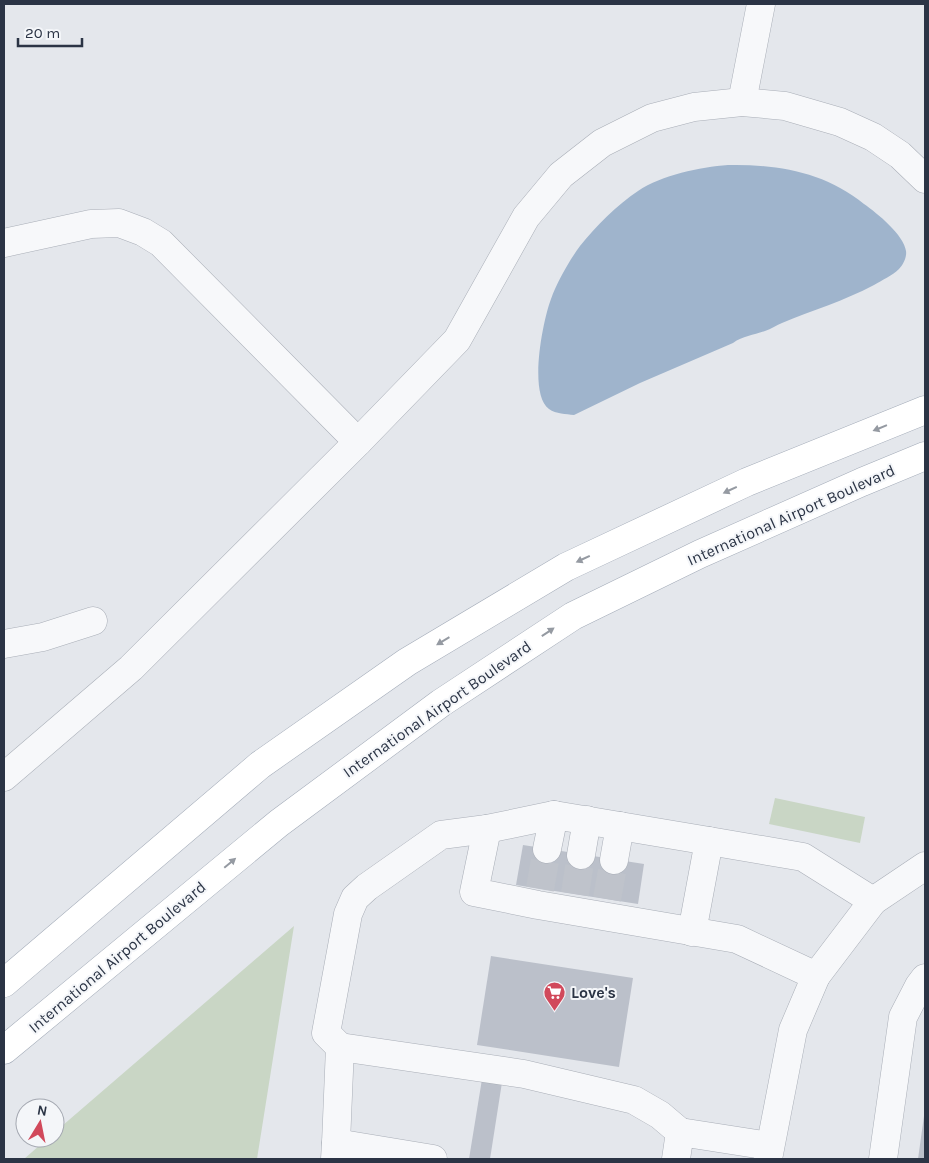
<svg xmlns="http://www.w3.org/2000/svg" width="929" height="1163" font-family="Karla,sans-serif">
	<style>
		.green { fill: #c9d6c5 }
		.water { fill: #9fb4cc }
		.building { fill: #bbc0ca }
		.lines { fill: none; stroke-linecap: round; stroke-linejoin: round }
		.minor-tunnel { stroke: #bfc3cb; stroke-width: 28; stroke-dasharray: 28 14; stroke-linecap: butt }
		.minor-casing { stroke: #a9aeb7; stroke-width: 29 }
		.major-casing { stroke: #a3abb8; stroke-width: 29 }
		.minor { stroke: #f7f8fa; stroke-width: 28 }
		.major { stroke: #fff; stroke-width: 28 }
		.oneway { fill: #959aa2 }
		.labels { text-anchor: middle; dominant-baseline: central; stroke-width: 4; stroke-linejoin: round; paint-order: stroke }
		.street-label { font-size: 16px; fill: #2b3445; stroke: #f4f6f9 }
		.poi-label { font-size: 16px; font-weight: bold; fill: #2b3445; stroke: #f4f6f9; text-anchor: start }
	</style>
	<rect width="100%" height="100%" fill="#e4e7ec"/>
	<g class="green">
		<path d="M775,798L865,817L860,843L769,824Z"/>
		<path d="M294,926L257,1159H24L48,1138H55V1132Z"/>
	</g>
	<path class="water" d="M728,165C777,164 825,172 864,204C877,213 904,235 906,251C907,257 903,265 899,269C892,276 882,280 874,285C844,301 813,310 782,323C777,325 771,329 765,331C754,335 743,336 733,343L640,383L574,415C566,414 556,414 549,409C528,394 543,320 551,299C557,282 569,261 580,246C596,226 617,205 638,191C662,175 700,167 728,165Z"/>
	<g class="building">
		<path d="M523,845L644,864L638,904L516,885Z"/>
		<path d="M491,956L633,978L619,1067L477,1045Z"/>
		<path d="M483,1073L503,1076L490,1159H469Z"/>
		<path d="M924,1116L925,1159H918Z"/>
	</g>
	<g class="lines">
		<g class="minor-tunnel">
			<path d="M540,889L547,849"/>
			<path d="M575,894L581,855"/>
			<path d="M607,899L614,860"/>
		</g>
		<defs>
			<g id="minor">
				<path d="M742,102L761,4"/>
				<path d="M4,243L91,224L119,223L143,232L161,243L358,442"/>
				<path d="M4,644L43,637L93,621"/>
				<path d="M4,777L131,668L358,442L457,340L526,217L561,175L602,143L652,118L694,107L742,102L785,106L840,122L873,137L900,155L925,179"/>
				<path d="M487,829L474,892L538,905L737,939L816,976"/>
				<path d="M709,841L803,857L873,901"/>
				<path d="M547,849L554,815"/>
				<path d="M581,855L587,820"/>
				<path d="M614,860L620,826"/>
				<path d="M340,1047L524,1074L634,1100L660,1115L680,1132"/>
				<path d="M336,1143L340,1047L326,1033L348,914L355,898L367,887L441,835L487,829L554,815L709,841L692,932"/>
				<path d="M335,1159L336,1143L433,1159"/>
				<path d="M676,1159L680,1132L770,1146"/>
				<path d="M768,1159L793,1030L816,976L873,901L925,866"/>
				<path d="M883,1159L903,1017L919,986L925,978"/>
			</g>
			<g id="major">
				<path d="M4,983L260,765L407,662L566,567L747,482L925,410"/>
				<path d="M4,1050L279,823L441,703L573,616L700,554L862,482L925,456"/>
			</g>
		</defs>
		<use href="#minor" class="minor-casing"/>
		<use href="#major" class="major-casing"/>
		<use href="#minor" class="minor"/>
		<use href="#major" class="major"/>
	</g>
	<defs><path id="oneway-solid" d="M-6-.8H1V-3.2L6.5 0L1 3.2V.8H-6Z" transform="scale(1.25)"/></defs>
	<g class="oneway">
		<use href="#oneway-solid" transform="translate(880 428) rotate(158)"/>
		<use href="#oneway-solid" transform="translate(730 490) rotate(155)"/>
		<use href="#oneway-solid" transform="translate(583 559) rotate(155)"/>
		<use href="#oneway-solid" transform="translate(548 632) rotate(-34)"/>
		<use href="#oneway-solid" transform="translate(443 641) rotate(149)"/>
		<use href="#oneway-solid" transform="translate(230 863) rotate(-40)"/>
	</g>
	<defs>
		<symbol id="supermarket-pin" viewBox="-11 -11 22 30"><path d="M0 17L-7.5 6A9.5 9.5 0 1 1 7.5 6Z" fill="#d1495b" stroke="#f4f6f9"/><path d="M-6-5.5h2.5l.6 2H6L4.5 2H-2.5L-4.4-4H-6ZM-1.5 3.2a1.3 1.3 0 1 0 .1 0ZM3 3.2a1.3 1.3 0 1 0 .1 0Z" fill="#fff"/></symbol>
	</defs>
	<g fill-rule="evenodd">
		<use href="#supermarket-pin" x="542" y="980" width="25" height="34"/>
	</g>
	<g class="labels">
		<g class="street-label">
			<text transform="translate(791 515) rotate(-24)">International Airport Boulevard</text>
			<text transform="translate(437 709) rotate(-35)">International Airport Boulevard</text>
			<text transform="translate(117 957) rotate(-40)">International Airport Boulevard</text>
		</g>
		<g class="poi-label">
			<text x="571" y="992">Love's</text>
		</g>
	</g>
	<rect width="929" height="1163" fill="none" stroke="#2b3445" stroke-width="10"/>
	<g transform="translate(40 1123) rotate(10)"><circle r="24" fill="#f4f6f9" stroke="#a4a8b1"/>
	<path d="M0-4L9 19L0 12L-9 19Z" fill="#d1495b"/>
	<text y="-8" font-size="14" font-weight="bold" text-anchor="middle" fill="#2b3445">N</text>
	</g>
	<path d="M18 38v8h64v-8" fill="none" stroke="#2b3445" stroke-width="2.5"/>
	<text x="25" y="38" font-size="15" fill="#2b3445" stroke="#f4f6f9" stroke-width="4" paint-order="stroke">20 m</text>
</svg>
